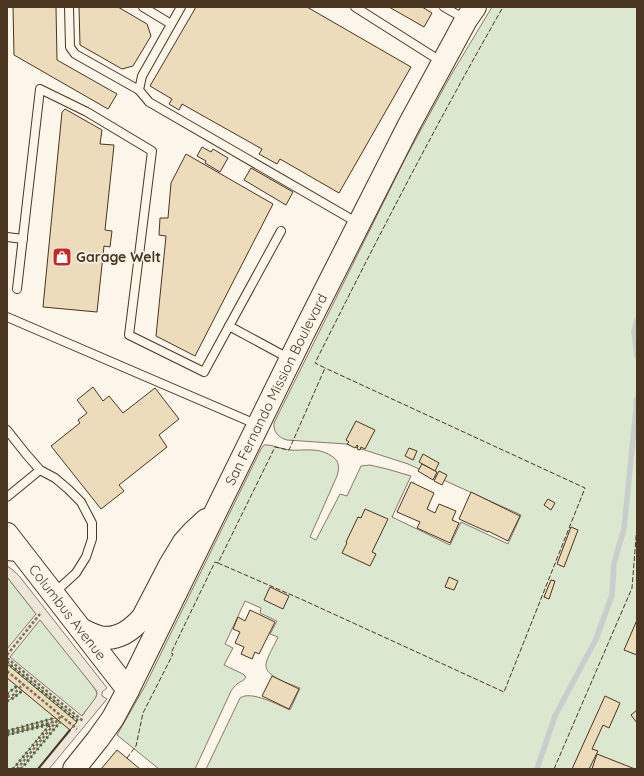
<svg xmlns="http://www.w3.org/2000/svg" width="644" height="776" font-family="Quicksand,sans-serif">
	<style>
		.green { fill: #dce7d0; stroke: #887966 }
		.parking { fill: #ede7d9; stroke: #887966; fill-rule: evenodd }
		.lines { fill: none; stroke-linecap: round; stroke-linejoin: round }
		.stream { stroke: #c9cecd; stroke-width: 5.5 }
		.building { fill: #ecdcbc; stroke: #4a3520 }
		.lane-casing { stroke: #4a3520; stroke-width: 10 }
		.secondary-casing { stroke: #4a3520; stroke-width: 24 }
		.primary-casing { stroke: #4a3520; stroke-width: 24 }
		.path { stroke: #7f6f5c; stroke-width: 2.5; stroke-dasharray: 3 2; stroke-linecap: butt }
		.lane { stroke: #fbf6e9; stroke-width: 8 }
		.secondary { stroke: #fbf6e9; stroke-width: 22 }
		.primary { stroke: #fbf6e9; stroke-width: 22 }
		.hedge { stroke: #436837; stroke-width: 3; stroke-dasharray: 2 3; stroke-linecap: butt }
		.fence { stroke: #4a3520; stroke-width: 1; stroke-dasharray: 5 2; stroke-linecap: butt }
		.wall { stroke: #4a3520; stroke-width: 2 }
		.labels { text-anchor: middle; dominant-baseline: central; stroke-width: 3; stroke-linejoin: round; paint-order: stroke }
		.poi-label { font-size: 14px; font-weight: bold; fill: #4a3520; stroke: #fbf6e9; text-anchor: start }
		.street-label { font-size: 14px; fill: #4a3520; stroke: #fbf6e9 }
	</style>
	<rect width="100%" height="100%" fill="#fbf6e9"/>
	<g class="green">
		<path d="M492,7H637V769H206L240,698C251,690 278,705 290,710L300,688C291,684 264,677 266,664C267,657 275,644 278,637L270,634L277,621L260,613L261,608L245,601L225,644L233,648L224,665L243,674L246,677C244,681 241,681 237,684C235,686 233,688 231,691L195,769H159L117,735L145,686L261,449L264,445C271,444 281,449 289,450C303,451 317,447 330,455C339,460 340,466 337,476L310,537L316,540L340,494L347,496L361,466L370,465L387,469L411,476L392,517L450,545L461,522L508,544L521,515L408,464L346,444L287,440C279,438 273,432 274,423L406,157L451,75Z"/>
		<path d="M7,577L93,686C98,693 98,695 93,702L38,769H7Z"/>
	</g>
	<g class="parking">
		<path d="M7,566L13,570L20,577L107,688L102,692V696L107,699L49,769H38L78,720L7,662V649L36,614L7,577ZM40,620L96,690L97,693L96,697L82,716L10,657Z"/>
		<path d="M17,686L22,691L13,698L7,701V694Z"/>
		<path d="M55,718L60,722L21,769H13L50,724L7,735V731Z"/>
	</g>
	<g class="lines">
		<g class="stream">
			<path d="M637,320L634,332L637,356"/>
			<path d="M537,769L555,716L596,639L612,595L614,564L618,549L624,529L637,399"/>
		</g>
	</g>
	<g class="building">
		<path d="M13,7H56L57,60L117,94L108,109L14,55Z"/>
		<path d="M79,7H118L147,24L151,36L133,66L122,69L80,45Z"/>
		<path d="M196,7H307L411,67L339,193L280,159L277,164L259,154L262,149L182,104L179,110L169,104L172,99L150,86Z"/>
		<path d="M389,7H422L432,13L424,27Z"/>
		<path d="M65,109L102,130L100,144L114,145L105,230L112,231L110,247L104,246L97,312L43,307L62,112Z"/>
		<path d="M202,147L211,152L213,149L228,158L220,172L205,163L206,161L197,156Z"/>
		<path d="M186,154L273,204L195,356L156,336L166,236L159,235L160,218H168L171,183Z"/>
		<path d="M251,168L293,192L286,205L244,180Z"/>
		<path d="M93,387L103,401L109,396L123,413L155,388L179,419L159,435L167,447L119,485L124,491L101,509L51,446L80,423L78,420L87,413L77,400Z"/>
		<path d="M356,421L375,430L365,449L361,447L360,450L357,449L358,446L357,445L355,448L347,444L349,442L346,440Z"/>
		<path d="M409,448L417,451L413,460L405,456Z"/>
		<path d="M423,454L439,463L435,471L419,462Z"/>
		<path d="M422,464L437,472L433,480L418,471Z"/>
		<path d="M439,471L447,475L442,485L434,481Z"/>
		<path d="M411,482L434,493L427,509L435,513L439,504L456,511L452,520L459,523L450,543L417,528L420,522L397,512Z"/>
		<path d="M471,492L520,516L508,541L488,531V532L459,519Z"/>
		<path d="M548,499L555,503L551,510L544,505Z"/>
		<path d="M365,509L388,519L372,552L376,554L370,566L342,553L347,543L346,542L358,517L361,518Z"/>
		<path d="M571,527L578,530L564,567L557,564Z"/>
		<path d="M449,577L458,581L454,590L445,587Z"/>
		<path d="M551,580L555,581L549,599L544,597Z"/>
		<path d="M270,587L289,596L283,609L264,600Z"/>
		<path d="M250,610L275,622L259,654L255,652L252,659L241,654L244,647L235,643L240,632L233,629L238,617L245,621Z"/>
		<path d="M637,620V655L624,650Z"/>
		<path d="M7,664L77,722L70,730L7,678Z"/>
		<path d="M272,676L299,689L289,709L262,696Z"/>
		<path d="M605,696L620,703L609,728L603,725L592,749L598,751L589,769H572Z"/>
		<path d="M637,710V723L631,715Z"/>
		<path d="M117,750L122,754L140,769H101Z"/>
		<path d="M597,754L635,769H592Z"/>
	</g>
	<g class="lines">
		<defs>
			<g id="lane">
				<path d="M69,7L70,47L75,54L139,90"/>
				<path d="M143,7L171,24"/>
				<path d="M181,7L142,76L139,90L149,102L358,223"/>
				<path d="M355,7L442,62"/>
				<path d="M444,7L465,19"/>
				<path d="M7,237L23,239"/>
				<path d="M17,289L40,89L87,112L152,151L129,335L204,372L281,231"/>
				<path d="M7,317L258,425"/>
				<path d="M229,326L290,359"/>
				<path d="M7,430L26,454L40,470L55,478L68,489L81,502L92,523V539L86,557L76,573L54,593"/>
				<path d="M7,497L40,470"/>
			</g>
			<g id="secondary">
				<path id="s1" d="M7,534L128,690"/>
				<path d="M82,630C87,632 93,635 99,637C117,641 132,630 143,617L170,565L184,542L193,532L206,520"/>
				<path id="s2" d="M74,769L98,739L113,718L128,690L302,336L409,125L466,20L475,7"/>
			</g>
			<path id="primary" d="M7,549L19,550"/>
		</defs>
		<use href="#lane" class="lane-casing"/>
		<use href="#secondary" class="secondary-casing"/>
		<use href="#primary" class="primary-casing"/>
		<g class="path">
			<path d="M7,655L40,614"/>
			<path d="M7,658L83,721"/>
			<path d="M7,671L77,729"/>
			<path d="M7,697L13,695L23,684"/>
			<path d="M7,733L57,721"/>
			<path d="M17,769L61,716"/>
		</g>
		<use href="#lane" class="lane"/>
		<use href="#secondary" class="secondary"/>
		<use href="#primary" class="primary"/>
		<g class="hedge">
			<path d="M7,662L78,721"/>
			<path d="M7,694L17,686"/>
			<path d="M7,701L13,698L22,691"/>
			<path d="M7,731L55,718"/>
			<path d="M7,735L51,724"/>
			<path d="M13,769L51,724"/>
			<path d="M21,769L60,722"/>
		</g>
		<g class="fence">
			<path d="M218,563L303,600L504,692L585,488L325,368"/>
			<path d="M127,758L136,746L143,713L173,654L171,653L215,562L218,563L275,447L289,450L325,368L315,363C375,243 436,124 503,7"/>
			<path d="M554,769L632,588L637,525"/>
		</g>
		<path class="wall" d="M38,769L70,730"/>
	</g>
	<defs>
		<symbol id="shop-square" viewBox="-11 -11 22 22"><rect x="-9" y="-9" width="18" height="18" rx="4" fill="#c62828" stroke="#fbf6e9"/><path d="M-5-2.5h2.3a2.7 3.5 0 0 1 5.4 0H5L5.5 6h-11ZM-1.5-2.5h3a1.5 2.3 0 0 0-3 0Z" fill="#fff"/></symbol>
	</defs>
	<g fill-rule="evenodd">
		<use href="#shop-square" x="51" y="246" width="22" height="22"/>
	</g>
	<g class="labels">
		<g class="poi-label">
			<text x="76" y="257">Garage Welt</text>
		</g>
		<g class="street-label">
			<text stroke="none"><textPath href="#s2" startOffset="431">San Fernando Mission Boulevard</textPath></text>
			<text stroke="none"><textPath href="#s1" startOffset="99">Columbus Avenue</textPath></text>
		</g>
	</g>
	<rect width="644" height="776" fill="none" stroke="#4a3520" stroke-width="16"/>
</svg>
